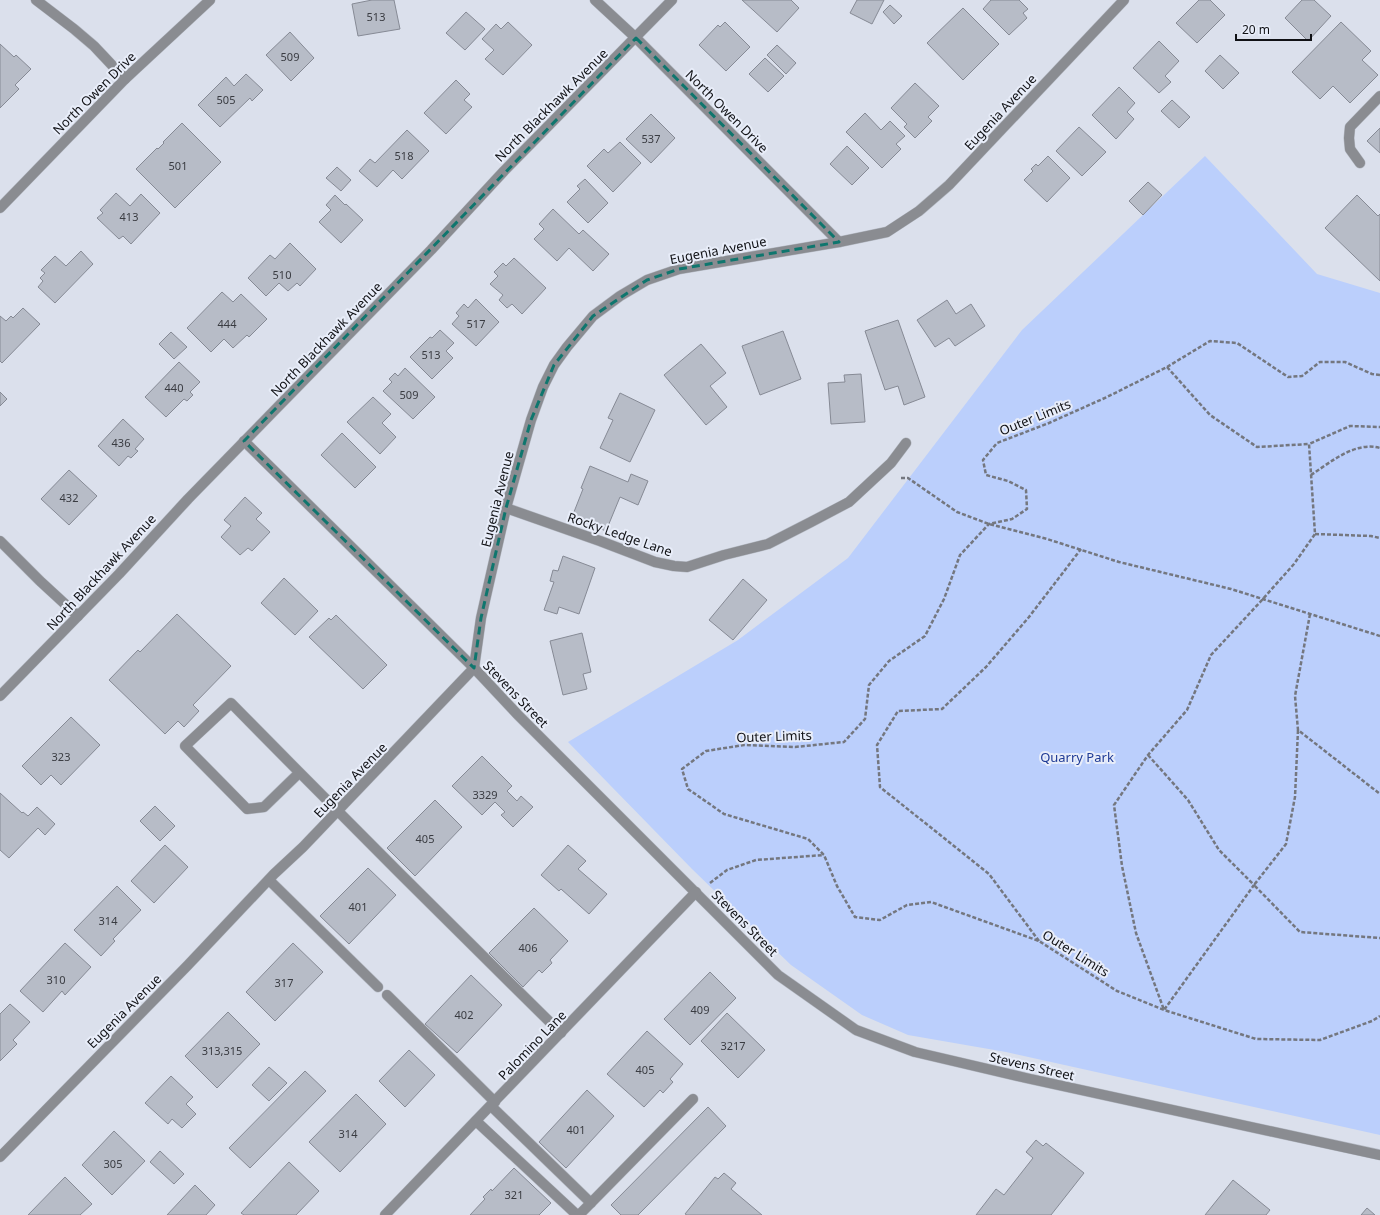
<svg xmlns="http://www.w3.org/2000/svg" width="1380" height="1215" font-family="'Noto Sans',sans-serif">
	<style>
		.green { fill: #bbcffc }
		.building { fill: #b7bcc7; stroke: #868a95 }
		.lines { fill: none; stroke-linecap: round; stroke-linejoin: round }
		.service-casing { stroke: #b6bbc5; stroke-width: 11 }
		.minor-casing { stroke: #b6bbc5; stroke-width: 11 }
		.path { stroke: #74777f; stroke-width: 2.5; stroke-dasharray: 4 2; stroke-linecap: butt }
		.service { stroke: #8a8c91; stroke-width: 10 }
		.minor { stroke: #8a8c91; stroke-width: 10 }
		.marked { fill: none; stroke: #0f766e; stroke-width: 3; stroke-dasharray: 8 5; stroke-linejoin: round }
		.labels { text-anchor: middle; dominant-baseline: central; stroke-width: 4; stroke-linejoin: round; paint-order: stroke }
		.number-label { font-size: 11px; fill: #3a3c42 }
		.street-label { font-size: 13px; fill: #101115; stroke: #e8edf9 }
		.park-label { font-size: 13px; fill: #1e3a95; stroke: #e8edf9 }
	</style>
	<rect width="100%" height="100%" fill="#dbe0ec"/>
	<path class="green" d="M1205,156L1317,274L1380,293V1135L1006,1052L908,1035L862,1015L791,965L692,869L568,742L738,640L848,558L1022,330Z"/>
	<g class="building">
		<path d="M372,0H394L400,29L358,36L352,4Z"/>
		<path d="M742,0H791L799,8L777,32Z"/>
		<path d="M857,0H884L872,24L850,13Z"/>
		<path d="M991,0H1019L1028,9L1023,13L1027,18L1009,35L983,9Z"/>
		<path d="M1199,0H1210L1225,15L1197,43L1176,23Z"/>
		<path d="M1302,0H1314L1331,16L1308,41L1285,18Z"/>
		<path d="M890,5L902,16L894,24L883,12Z"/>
		<path d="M963,8L999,44L963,80L927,43Z"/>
		<path d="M466,12L485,29L465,50L446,33Z"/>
		<path d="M508,22L532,45L503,75L485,59L494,50L482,39L496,24L501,29Z"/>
		<path d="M725,22L750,47L726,71L699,45L718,25L720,27Z"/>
		<path d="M1341,22L1371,51L1362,60L1378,75L1350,103L1333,86L1320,99L1292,72Z"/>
		<path d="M290,32L314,58L291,81L266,55Z"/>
		<path d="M1159,41L1179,61L1165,76L1171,82L1159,93L1133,68Z"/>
		<path d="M0,44L14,57L16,55L31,69L15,85L19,89L0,108Z"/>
		<path d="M777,45L796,63L786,74L767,55Z"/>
		<path d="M1220,55L1239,73L1223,89L1205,71Z"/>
		<path d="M765,58L784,76L768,92L749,74Z"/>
		<path d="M246,74L263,90L252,101L250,98L220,127L198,105L226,77L234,86Z"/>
		<path d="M456,80L470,94L464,100L472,107L446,134L424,113Z"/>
		<path d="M915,83L939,106L928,117L932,121L915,138L904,127L907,124L891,108Z"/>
		<path d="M1119,87L1135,103L1127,112L1134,119L1116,139L1092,115Z"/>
		<path d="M1172,100L1190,117L1179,128L1161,111Z"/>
		<path d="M865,113L881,130L890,121L905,136L896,144L901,149L882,168L846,132Z"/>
		<path d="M651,114L675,138L651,163L626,139Z"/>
		<path d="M182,123L221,162L175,208L136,169L157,148L158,149L164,143L163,142Z"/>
		<path d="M1079,127L1106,152L1082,176L1056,151Z"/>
		<path d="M1380,128V153L1367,141Z"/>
		<path d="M407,130L429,151L402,179L393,170L377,187L359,171L370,159L375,163Z"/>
		<path d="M620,142L641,163L613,192L587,166L604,149L608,153Z"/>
		<path d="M847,146L869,168L852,185L830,164Z"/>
		<path d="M1048,156L1070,178L1047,202L1024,180L1033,171L1031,169L1036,164L1038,166Z"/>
		<path d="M337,167L351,180L341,191L326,178Z"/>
		<path d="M585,179L608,203L588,223L567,202L580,189L577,186Z"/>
		<path d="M1148,182L1162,195L1143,215L1129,201Z"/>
		<path d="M116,193L130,206L141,194L160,213L131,244L123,236L119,239L97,218L103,213L100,210Z"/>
		<path d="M335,195L345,205L346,204L363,220L341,243L319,222L331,210L326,205Z"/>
		<path d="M1357,195L1378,216L1380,214V281L1325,228Z"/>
		<path d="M553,209L579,234L583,230L609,254L593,271L569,248L557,261L534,239L544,229L539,224Z"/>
		<path d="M290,243L316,269L300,286L297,283L288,291L279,283L266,296L248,278L270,255L275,259Z"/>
		<path d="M81,251L93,264L55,303L38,287L43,281L40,278L45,273L41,270L55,256L66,266Z"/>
		<path d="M514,258L546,288L522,314L512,304L507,308L499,300L503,295L490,284L498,276L494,272L503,263L506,266Z"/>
		<path d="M222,292L233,302L241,294L267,319L249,337L247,335L233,348L224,339L211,352L187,328Z"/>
		<path d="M476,299L499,322L476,346L452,324L459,316L456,313L464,304L468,308Z"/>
		<path d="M947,300L956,314L971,304L985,326L955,346L949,338L935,347L917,320Z"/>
		<path d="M23,308L40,324L2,363L0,361V316L6,321L11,316L13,318Z"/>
		<path d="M898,320L925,397L904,405L898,386L885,390L865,331Z"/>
		<path d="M440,330L454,343L446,351L453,358L432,379L410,357L430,337L432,338Z"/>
		<path d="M783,331L801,379L760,395L742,346Z"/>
		<path d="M171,332L187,347L174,359L159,344Z"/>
		<path d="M701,344L726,373L710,386L727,407L706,425L664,375Z"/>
		<path d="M179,362L200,382L190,392L193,395L187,401L184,399L166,417L145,397Z"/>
		<path d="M405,368L435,397L413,419L383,391L392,382L389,379L395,373L398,376Z"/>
		<path d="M861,374L865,422L831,424L828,383L845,382L844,375Z"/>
		<path d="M0,392L7,399L0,406Z"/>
		<path d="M620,393L655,410L630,462L600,448L613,420L608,418Z"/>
		<path d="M373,397L391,414L382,423L396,437L380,454L347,422Z"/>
		<path d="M123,419L144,439L135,449L138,451L131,458L128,456L119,466L98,446Z"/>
		<path d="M342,433L376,467L355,488L321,455Z"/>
		<path d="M590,466L628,482L631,474L648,481L638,505L620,497L606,531L572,517L583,489L581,488Z"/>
		<path d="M69,470L97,496L69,525L41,499Z"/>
		<path d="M245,497L262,513L256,519L270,532L252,551L248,548L240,555L221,537L231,526L224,520Z"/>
		<path d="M563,556L595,568L579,614L559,607L557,614L544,610L554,582L550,581L553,570L558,571Z"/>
		<path d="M284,578L318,611L295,635L261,603Z"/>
		<path d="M743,579L767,600L733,640L709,620Z"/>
		<path d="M177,614L231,666L193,705L199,711L184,727L178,721L165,734L109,680L138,650L140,652Z"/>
		<path d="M336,615L387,665L363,689L309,637L329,618L331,620Z"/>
		<path d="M582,633L591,672L583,674L587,689L563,695L550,641Z"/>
		<path d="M71,717L100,745L61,785L51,775L41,785L22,766Z"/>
		<path d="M482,756L512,786L507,791L517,801L521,796L533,807L513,827L501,815L505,812L495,802L482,815L452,786Z"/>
		<path d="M0,793L22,813L23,812L28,816L37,807L55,824L45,835L38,828L9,858L0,850Z"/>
		<path d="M435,800L462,827L415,876L387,848Z"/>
		<path d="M155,806L175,826L160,841L140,821Z"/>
		<path d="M165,845L188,867L154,903L131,881Z"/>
		<path d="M568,845L586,861L578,869L607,894L589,914L561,889L559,891L541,875Z"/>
		<path d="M368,868L396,895L349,944L320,916Z"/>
		<path d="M117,886L141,910L113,939L115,941L101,956L74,930Z"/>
		<path d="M534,908L568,941L550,960L552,963L542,973L539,970L523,987L489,953Z"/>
		<path d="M65,943L91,967L65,995L62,991L43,1012L20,991Z"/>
		<path d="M293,943L323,972L275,1021L246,992Z"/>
		<path d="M710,972L736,998L690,1045L664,1019Z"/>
		<path d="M471,975L502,1005L457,1053L425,1024Z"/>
		<path d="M10,1004L30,1022L13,1040L17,1044L0,1061V1014Z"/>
		<path d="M228,1012L260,1044L217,1088L185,1056Z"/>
		<path d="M727,1013L765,1050L738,1078L701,1041Z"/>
		<path d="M647,1031L683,1064L670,1079L673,1082L663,1093L660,1090L644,1107L607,1074Z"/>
		<path d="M409,1050L435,1075L405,1107L379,1081Z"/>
		<path d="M269,1067L287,1083L269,1101L252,1085Z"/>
		<path d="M305,1071L326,1091L250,1168L229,1148Z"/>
		<path d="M171,1076L193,1097L186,1104L196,1114L182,1128L172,1119L168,1124L145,1103Z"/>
		<path d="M587,1090L614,1116L566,1168L539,1142Z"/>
		<path d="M356,1094L386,1124L340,1172L309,1142Z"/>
		<path d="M708,1107L726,1126L638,1215H621L611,1205Z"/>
		<path d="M114,1131L145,1161L112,1195L82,1165Z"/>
		<path d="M1036,1140L1043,1146L1046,1143L1084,1173L1051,1215H976L996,1189L1004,1195L1033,1158L1026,1152Z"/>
		<path d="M160,1151L184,1174L174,1184L150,1162Z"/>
		<path d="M289,1162L319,1191L296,1215H244L241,1213Z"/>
		<path d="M514,1168L551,1203L539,1215H470L485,1199L483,1197L491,1189L492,1191Z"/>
		<path d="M724,1173L736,1183L731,1189L762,1215H687L685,1214L715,1177L718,1179Z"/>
		<path d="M65,1177L92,1204L80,1215H28Z"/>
		<path d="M1233,1180L1270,1210L1266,1215H1205Z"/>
		<path d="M195,1185L215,1205L206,1215H167Z"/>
		<path d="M1367,1208L1375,1215H1361Z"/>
	</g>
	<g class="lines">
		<defs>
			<g id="service">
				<path d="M1360,163L1350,149L1349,138L1350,127L1380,96"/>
				<path d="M299,773L264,807L247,809L185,746L231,703C340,814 450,924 561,1033"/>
				<path d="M269,880L378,987"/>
				<path d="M387,995L495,1102"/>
				<path d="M491,1106L591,1203"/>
				<path d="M476,1121L577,1215"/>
				<path d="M579,1215L693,1099"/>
			</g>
			<g id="minor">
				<path d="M36,0L74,29L94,46L125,79"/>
				<path d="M595,0L636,38L839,242"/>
				<path d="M0,208L125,79L210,0"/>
				<path d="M244,441L474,668L518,715L778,975L856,1030L915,1052L1026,1078L1380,1155"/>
				<path d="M506,508L600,541L655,562L674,566L687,567L724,555L768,544L811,522L849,502L891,463L906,443"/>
				<path d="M0,541L40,581L78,616"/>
				<path d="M0,696L119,574L188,499L431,250L504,171L672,0"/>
				<path d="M0,1157L188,965L274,874L303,847L474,668L481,618L506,508L531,420L543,387L554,365L567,347L593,316L620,296L647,280L679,269L839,242L887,232L919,211L949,185L1124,0"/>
				<path d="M385,1215L696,892"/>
			</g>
		</defs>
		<use href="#service" class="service-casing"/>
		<use href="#minor" class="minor-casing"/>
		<g class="path">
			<path d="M1167,367L1210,415L1257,447L1309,444"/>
			<path d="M1380,375L1372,374L1345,362H1320L1302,376L1288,377L1237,343L1210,341L1167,367L1107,397L1049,423L997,443L983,460L986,475L1008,481L1026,490L1027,509L1012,519L989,524L960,555L944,599L925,636L889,661L869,685L865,719L844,742L795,747L744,745L706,751L682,769L688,789L724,814L808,839L824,855L837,886L855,917L880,920L907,905L931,902L1039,941L1117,991L1164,1010L1256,1039L1320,1040L1372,1021L1380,1016"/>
			<path d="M1311,475C1331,462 1355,441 1380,448"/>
			<path d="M901,478H908L957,512L989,524L1047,539L1119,562L1231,589L1380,636"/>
			<path d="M1315,534L1371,536L1380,538"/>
			<path d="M1310,614L1295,696L1298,730L1380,794"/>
			<path d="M1298,730L1295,797L1286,844L1254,885L1300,932L1380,938"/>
			<path d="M1148,755L1188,800L1219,850L1254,885L1164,1010L1136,933L1122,866L1114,805L1148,755L1187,710L1211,655L1262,600L1294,564L1315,534L1309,444L1350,426L1380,427"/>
			<path d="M710,883L727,870L756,860L824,855"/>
			<path d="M1039,941L989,874L880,787L877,745L898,711L942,709L986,667L1029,617L1081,549"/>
		</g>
		<use href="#service" class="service"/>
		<use href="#minor" class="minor"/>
	</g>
	<path class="marked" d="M636,38L839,242L679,269L647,280L593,316L554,365L531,420L506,508L481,618L474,668L244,441Z"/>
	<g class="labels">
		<g class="number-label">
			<text x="376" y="16">513</text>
			<text x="290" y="56">509</text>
			<text x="226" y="99">505</text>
			<text x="651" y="138">537</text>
			<text x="404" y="155">518</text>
			<text x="178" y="165">501</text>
			<text x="129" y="216">413</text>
			<text x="282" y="274">510</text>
			<text x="227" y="323">444</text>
			<text x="476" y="323">517</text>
			<text x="431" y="354">513</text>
			<text x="174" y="387">440</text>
			<text x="409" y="394">509</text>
			<text x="121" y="442">436</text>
			<text x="69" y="497">432</text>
			<text x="61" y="756">323</text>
			<text x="485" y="794">3329</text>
			<text x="425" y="838">405</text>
			<text x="358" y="906">401</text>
			<text x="108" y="920">314</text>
			<text x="528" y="947">406</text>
			<text x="56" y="979">310</text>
			<text x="284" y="982">317</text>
			<text x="700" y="1009">409</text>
			<text x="464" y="1014">402</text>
			<text x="733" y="1045">3217</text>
			<text x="222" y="1050">313,315</text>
			<text x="645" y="1069">405</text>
			<text x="576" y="1129">401</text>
			<text x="348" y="1133">314</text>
			<text x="113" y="1163">305</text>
			<text x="514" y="1194">321</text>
		</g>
		<g class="street-label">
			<text transform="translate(94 93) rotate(-45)">North Owen Drive</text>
			<text transform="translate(551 105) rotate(-45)">North Blackhawk Avenue</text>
			<text transform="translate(727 111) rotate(45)">North Owen Drive</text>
			<text transform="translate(1000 112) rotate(-47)">Eugenia Avenue</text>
			<text transform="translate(718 250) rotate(-11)">Eugenia Avenue</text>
			<text transform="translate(326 339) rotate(-46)">North Blackhawk Avenue</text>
			<text transform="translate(1035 417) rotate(-22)">Outer Limits</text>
			<text transform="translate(497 499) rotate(-76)">Eugenia Avenue</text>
			<text transform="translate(620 534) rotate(19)">Rocky Ledge Lane</text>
			<text transform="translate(101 572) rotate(-47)">North Blackhawk Avenue</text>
			<text transform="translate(516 694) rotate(46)">Stevens Street</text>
			<text transform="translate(774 736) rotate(-2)">Outer Limits</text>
			<text transform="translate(350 780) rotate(-46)">Eugenia Avenue</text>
			<text transform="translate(745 923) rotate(45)">Stevens Street</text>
			<text transform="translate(1076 953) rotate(32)">Outer Limits</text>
			<text transform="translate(124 1011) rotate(-45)">Eugenia Avenue</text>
			<text transform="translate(532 1045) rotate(-46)">Palomino Lane</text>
			<text transform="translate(1032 1066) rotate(13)">Stevens Street</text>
		</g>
		<g class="park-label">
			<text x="1077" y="757">Quarry Park</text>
		</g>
	</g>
	<path d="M1236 34v6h75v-6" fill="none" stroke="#101115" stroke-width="2"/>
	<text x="1242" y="34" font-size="12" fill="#101115" stroke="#e8edf9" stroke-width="3" paint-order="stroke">20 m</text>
</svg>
